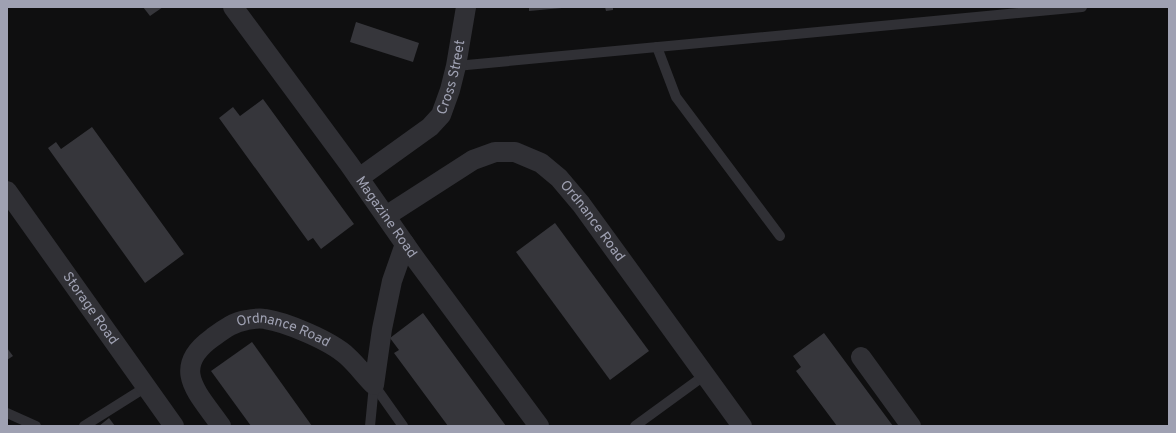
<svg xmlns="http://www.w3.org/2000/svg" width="1176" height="433" font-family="Overpass,sans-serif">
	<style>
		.building { fill: #36363b }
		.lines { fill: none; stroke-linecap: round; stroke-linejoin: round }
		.service { stroke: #303035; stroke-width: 10 }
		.minor { stroke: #303035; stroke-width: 20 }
		.labels { text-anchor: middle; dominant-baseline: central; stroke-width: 3.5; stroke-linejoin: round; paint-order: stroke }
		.street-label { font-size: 14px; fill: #9fa1b2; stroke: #0a0a0b }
	</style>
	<rect width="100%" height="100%" fill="#0f0f10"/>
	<g class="building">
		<path d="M143,7H163L150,16Z"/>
		<path d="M529,7H562V8L529,11Z"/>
		<path d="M605,7H613V10L606,11Z"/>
		<path d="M356,22L419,43L413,62L350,42Z"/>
		<path d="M263,99L354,224L321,249L313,238L308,241L219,118L233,107L240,116Z"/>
		<path d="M92,127L184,254L145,283L53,155L48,148L56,142L61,149Z"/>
		<path d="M555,223L649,351L610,380L516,252Z"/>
		<path d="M423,313L506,426H448L394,353L399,350L390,338Z"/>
		<path d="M824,333L893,426H837L796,371L801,367L793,356Z"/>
		<path d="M252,342L312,426H251L211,371Z"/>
		<path d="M7,348L13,356L7,360Z"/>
		<path d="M109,418L115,426H99Z"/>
	</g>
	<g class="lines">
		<g class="service">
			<path d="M657,47L676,97L780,236"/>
			<path d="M456,66L1082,7"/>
			<path d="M374,385L403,426"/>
			<path d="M7,413L36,426"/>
			<path d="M84,426L146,387"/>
			<path d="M370,426L374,385"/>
			<path d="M635,426L705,375"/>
		</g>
		<g class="minor">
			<path id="s1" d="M233,7L349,164L414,257L539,426"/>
			<path id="s2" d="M359,178L430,127L441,115L450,90L456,66L466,7"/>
			<path id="s3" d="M7,191L174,426"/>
			<path id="s4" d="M386,216L473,160L495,152H515L541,163L559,178L581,204L742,426"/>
			<path d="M861,357L911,426"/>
			<path id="s5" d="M221,426C199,394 169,369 212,338C223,330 233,322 247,320C252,319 259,318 265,319C286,322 331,341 347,356C357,365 365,376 374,385L382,329L392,281L405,244"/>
		</g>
	</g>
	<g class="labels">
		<g class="street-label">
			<text stroke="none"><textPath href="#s2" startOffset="143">Cross Street</textPath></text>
			<text stroke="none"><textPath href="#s1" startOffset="260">Magazine Road</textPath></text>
			<text stroke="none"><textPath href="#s4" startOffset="253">Ordnance Road</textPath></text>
			<text stroke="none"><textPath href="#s3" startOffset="144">Storage Road</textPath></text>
			<text stroke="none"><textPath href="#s5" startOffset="183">Ordnance Road</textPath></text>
		</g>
	</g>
	<rect width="1176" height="433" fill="none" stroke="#9fa1b2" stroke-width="16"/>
</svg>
